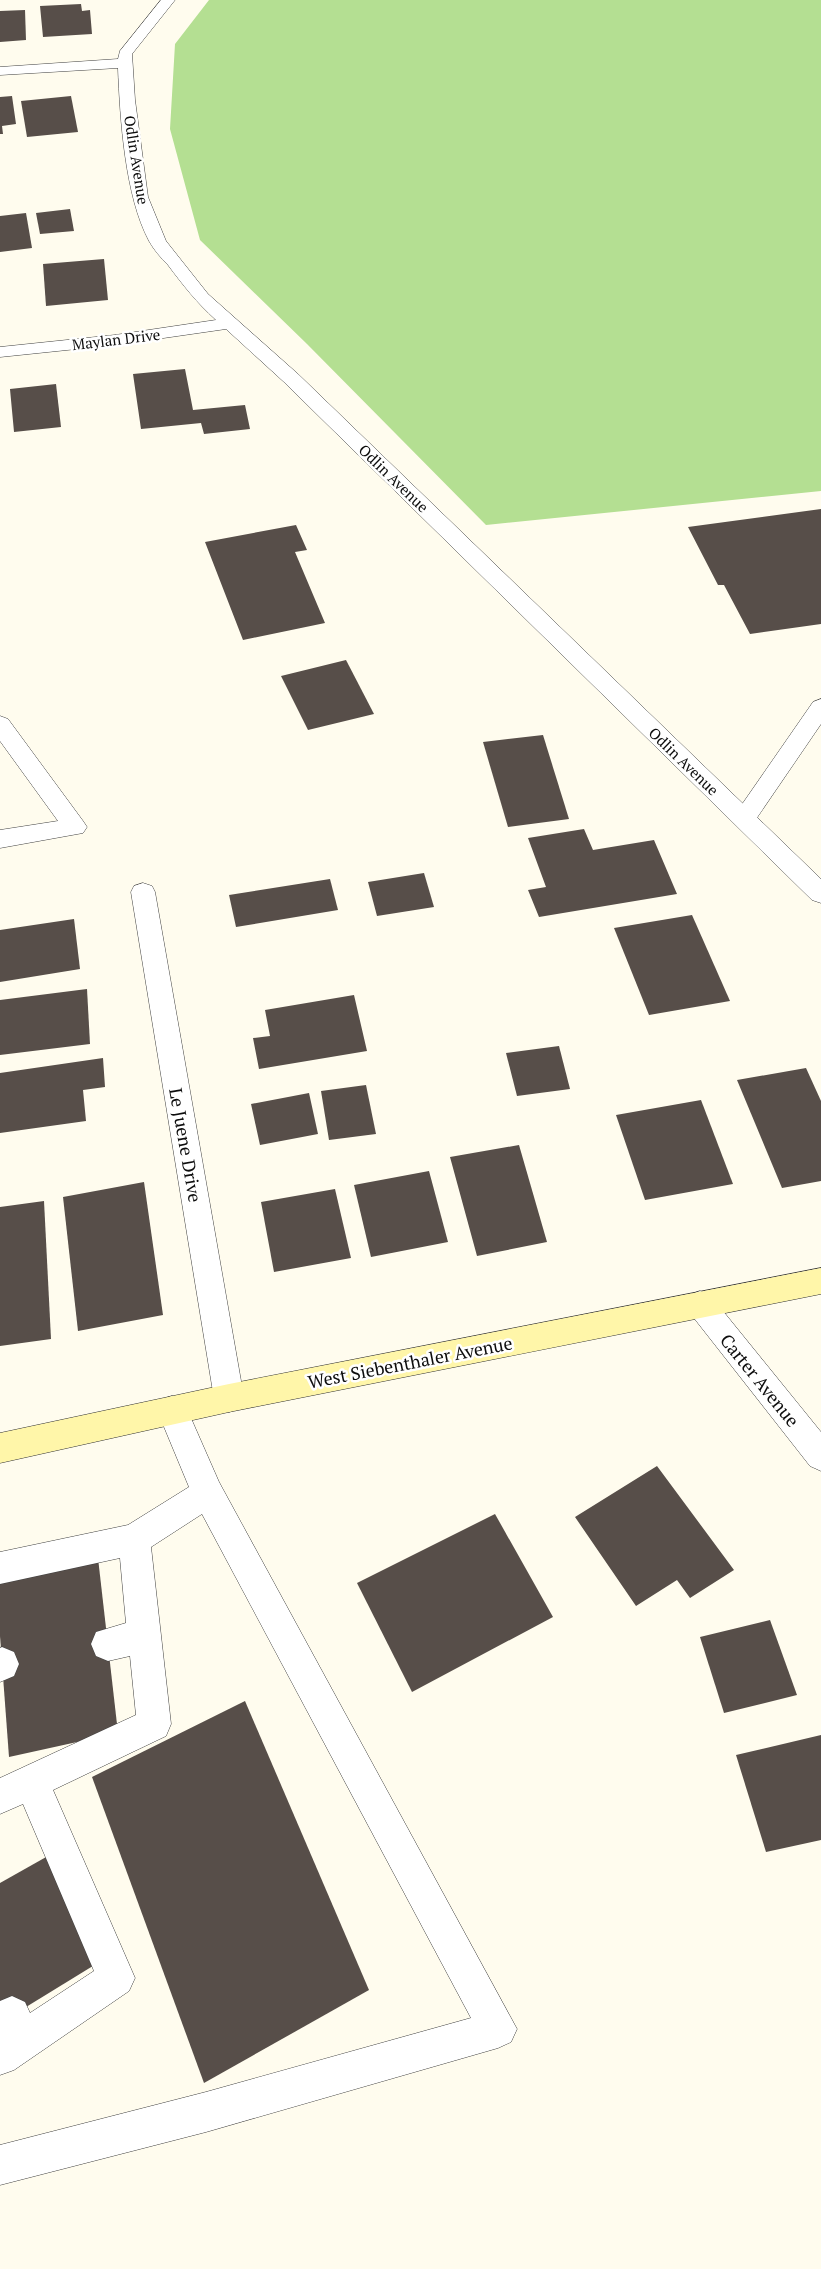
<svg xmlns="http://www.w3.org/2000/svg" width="821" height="2269" font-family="'PT Serif',serif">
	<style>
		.forest { fill: #b4df92 }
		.building { fill: #574e49 }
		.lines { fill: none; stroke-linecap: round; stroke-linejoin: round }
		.lane-casing { stroke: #404040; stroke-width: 1 }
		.street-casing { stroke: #404040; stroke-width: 1 }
		.secondary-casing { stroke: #2f2f2f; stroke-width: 1 }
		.lane { fill: #fff; fill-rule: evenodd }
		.street { fill: #fff; fill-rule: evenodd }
		.secondary { fill: #fff6a9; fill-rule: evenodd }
		.labels { text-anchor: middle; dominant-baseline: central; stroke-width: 5; stroke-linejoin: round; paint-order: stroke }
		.far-street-label { font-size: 15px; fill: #0d0d0d; stroke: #fff }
		.street-label { font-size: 18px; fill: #0d0d0d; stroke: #fff }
	</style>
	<rect width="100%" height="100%" fill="#fffcee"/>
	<path class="forest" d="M209,0H821V491L486,525L307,344L200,240L170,129L175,44Z"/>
	<g class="building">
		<path d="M81,4L82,11L90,10L92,34L43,37L40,6Z"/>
		<path d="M25,10L26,40L0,42V11Z"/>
		<path d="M12,96L16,124L2,126L3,134H0V97Z"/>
		<path d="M71,96L78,132L27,137L21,101Z"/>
		<path d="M70,209L74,231L40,234L36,213Z"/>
		<path d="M26,213L32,248L0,252V216Z"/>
		<path d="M104,259L108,300L46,306L43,264Z"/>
		<path d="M185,369L193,410L245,405L250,429L204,434L201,423L141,429L133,374Z"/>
		<path d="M56,384L61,427L14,432L10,389Z"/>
		<path d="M821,509V624L750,634L724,585H718L688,527Z"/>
		<path d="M296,525L307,550L295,552L325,623L243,640L205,542Z"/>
		<path d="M346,660L374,714L308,730L281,676Z"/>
		<path d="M543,735L569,819L508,827L483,742Z"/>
		<path d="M584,829L593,850L654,840L677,894L539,917L528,890L546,887L528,838Z"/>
		<path d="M424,873L434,907L377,916L368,882Z"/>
		<path d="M330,879L338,910L236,927L229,895Z"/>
		<path d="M692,915L730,1001L649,1015L614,928Z"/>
		<path d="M74,919L80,969L0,982V930Z"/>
		<path d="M87,989L90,1044L0,1055V1000Z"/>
		<path d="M354,995L367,1051L259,1069L253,1038L270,1036L265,1010Z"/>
		<path d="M559,1046L570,1089L517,1096L506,1053Z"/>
		<path d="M103,1058L105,1087L83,1090L86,1121L0,1133V1073Z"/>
		<path d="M806,1068L821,1101V1181L782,1188L737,1080Z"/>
		<path d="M366,1085L376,1134L329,1140L321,1091Z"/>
		<path d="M309,1093L318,1134L260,1145L251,1104Z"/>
		<path d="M701,1100L733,1184L645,1200L616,1115Z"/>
		<path d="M519,1145L547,1242L477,1256L450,1157Z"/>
		<path d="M429,1171L448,1242L371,1257L354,1185Z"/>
		<path d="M144,1182L163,1315L78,1331L63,1197Z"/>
		<path d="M335,1189L351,1258L274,1272L261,1202Z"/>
		<path d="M44,1201L51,1339L0,1346V1207Z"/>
		<path d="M657,1466L734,1570L690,1598L677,1580L636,1606L575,1517Z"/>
		<path d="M495,1514L553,1617L412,1692L357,1583Z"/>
		<path d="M98,1558L118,1733L9,1757L0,1636V1579Z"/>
		<path d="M770,1620L797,1695L724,1713L700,1637Z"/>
		<path d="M245,1701L369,1990L204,2083L92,1777Z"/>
		<path d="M821,1735V1840L766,1852L736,1755Z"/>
		<path d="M55,1852L101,1961L0,2023V1883Z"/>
	</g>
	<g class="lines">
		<defs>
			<g id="lane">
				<path d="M821,699V724L752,825L744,827L736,825L732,819L736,813L813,702Z"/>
				<path d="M0,716L8,719L83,821L87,827L83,833L0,848V830L58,821L0,741Z"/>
				<path d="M172,1396L183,1400L219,1482L517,2029L511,2042L498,2048L206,2132L0,2185V2145L206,2092L471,2018L202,1514L151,1547L171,1724L166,1736L53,1790L135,1978L129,1991L14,2070L0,2075V2001L12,1996L25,2002L30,2013L94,1971L23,1804L0,1814V1778L136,1715L130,1656L108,1661L96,1656L91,1644L96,1632L126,1623L120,1558L0,1584V1552L128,1525L189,1487L157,1410L161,1400Z"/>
				<path d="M2,1647L14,1652L19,1664L14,1676L0,1682V1648Z"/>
			</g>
			<g id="street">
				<path d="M161,0H175L132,54L135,100L148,197L166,241L208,294L298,374L821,879V903L812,900L284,382L226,329L115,345L0,357V347L115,335L216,320C197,303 183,285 168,265C161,258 154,250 149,241C125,196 120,119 118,68L0,75V67L118,59L120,51Z"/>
				<path d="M143,883L152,886L155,892L244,1398L240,1408L229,1412L218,1408L214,1398L131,892L134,886Z"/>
				<path d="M700,1291L710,1295L821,1432V1471L810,1466L690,1313L685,1304L690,1295Z"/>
			</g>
			<path id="secondary" d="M821,1268V1294L229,1412L0,1463V1433L229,1384Z"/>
		</defs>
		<use href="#lane" class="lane-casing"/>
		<use href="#street" class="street-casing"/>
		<use href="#secondary" class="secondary-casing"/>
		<use href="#lane" class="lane"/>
		<use href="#street" class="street"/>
		<use href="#secondary" class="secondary"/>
	</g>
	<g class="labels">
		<g class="far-street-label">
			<text transform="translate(137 160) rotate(81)">Odlin Avenue</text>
			<text transform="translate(116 339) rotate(-7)">Maylan Drive</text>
			<text transform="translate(394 478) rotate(44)">Odlin Avenue</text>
			<text transform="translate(684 761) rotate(44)">Odlin Avenue</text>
		</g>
		<g class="street-label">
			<text transform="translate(186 1145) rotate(80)">Le Juene Drive</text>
			<text transform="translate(410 1362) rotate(-11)">West Siebenthaler Avenue</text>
			<text transform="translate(760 1380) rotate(51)">Carter Avenue</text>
		</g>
	</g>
</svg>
